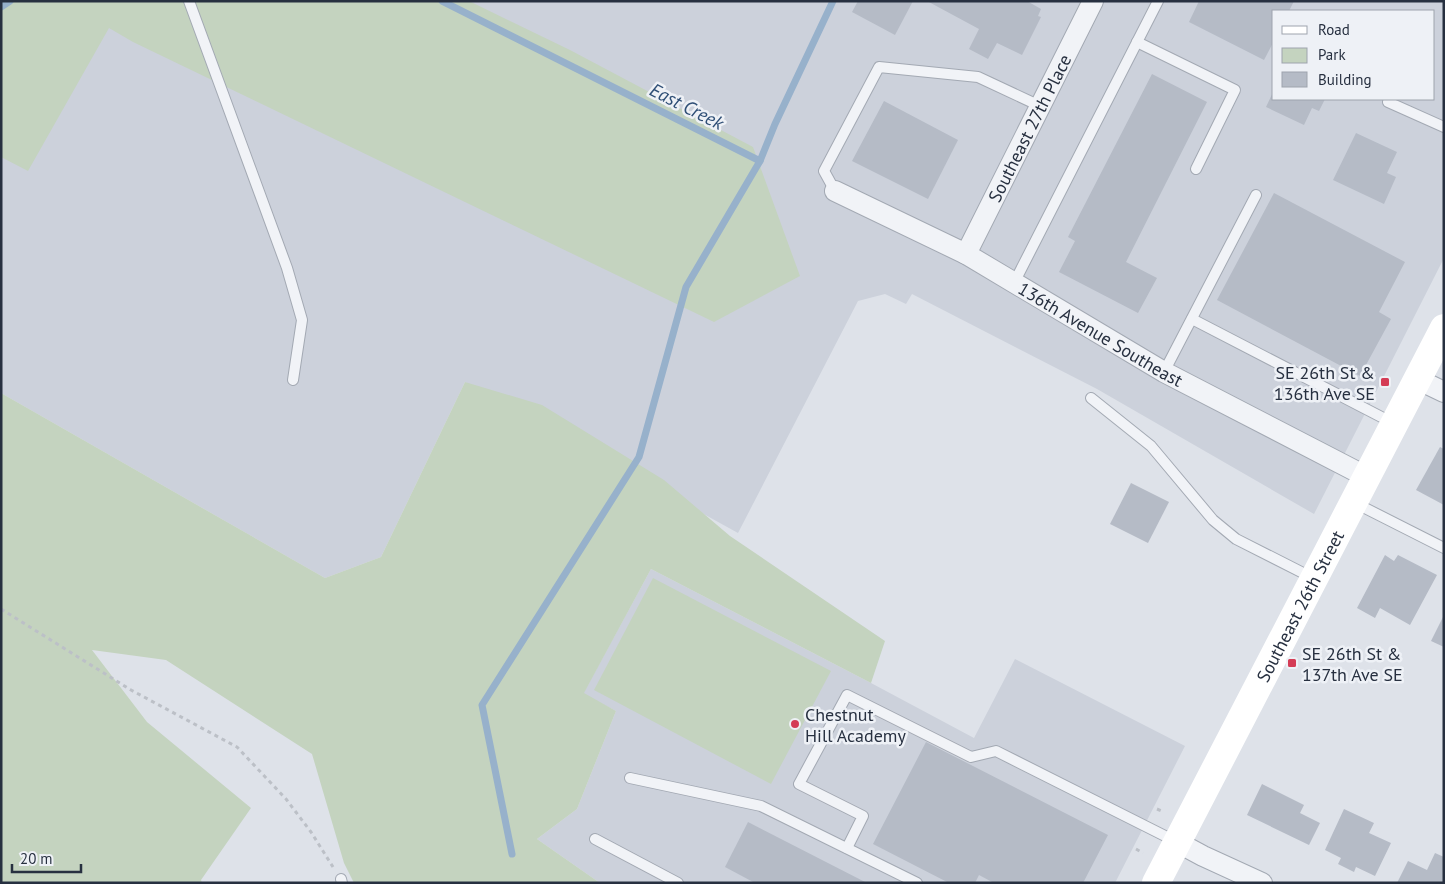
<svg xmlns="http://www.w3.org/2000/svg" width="1445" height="884" font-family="'PT Sans',sans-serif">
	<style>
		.built { fill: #ccd1db; fill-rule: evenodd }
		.green { fill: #c4d3bf }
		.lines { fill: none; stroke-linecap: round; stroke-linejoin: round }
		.stream { stroke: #97b1cb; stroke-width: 7 }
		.building { fill: #b5bbc6 }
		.lane-casing { stroke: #a3a9b3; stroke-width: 12 }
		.street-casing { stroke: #a3a9b3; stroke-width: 22 }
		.path { stroke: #bcc0c7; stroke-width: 3; stroke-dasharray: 4 4; stroke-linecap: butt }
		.lane { stroke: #f1f3f7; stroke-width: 10 }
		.street { stroke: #f1f3f7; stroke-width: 20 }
		.secondary { stroke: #fff; stroke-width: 28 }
		.poi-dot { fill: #d43c55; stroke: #eef1f6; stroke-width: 2 }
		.labels { text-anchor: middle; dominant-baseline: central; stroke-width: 5; stroke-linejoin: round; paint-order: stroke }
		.street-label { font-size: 18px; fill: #273040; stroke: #eef1f6 }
		.poi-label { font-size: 18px; fill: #273040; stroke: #eef1f6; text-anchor: start }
		.water-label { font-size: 19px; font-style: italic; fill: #2f4f76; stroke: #eef1f6 }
	</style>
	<rect width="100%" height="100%" fill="#dee2e9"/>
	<g class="built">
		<path d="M1,1H1444V258L1314,514L1097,389L912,294L906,304L885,294L858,301L738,533L465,382L381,557L325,578L1,393ZM1274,11H1434V99H1274Z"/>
		<path d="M651,569L871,683L974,738L1015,659L1185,746L1115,883H600L537,839L577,809L616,711L583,694Z"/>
	</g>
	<g class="green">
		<path d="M1,1H469L570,50L753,147L800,276L714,322L133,42L109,28L28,171L1,157Z"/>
		<path d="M465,382L542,405L664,480L730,536L885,641L871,683L651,569L584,693L616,711L577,809L537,839L600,883H354L344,863L312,754L166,660L92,650L147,722L251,808L201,880L202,883H1V393L325,578L381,557Z"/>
		<path d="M653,578L831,671L771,784L594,690Z"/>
	</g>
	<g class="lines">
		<g class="stream">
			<path d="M442,1L760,161L775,124L833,1"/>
			<path d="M1,7L10,1"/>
			<path d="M512,854L482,705L639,457L686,287L760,161"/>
		</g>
	</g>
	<g class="building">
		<path d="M858,1H913L895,35L852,12Z"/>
		<path d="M927,1H1027L1041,9L1038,16L1041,17L1022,55L997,43L988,59L969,49L979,29Z"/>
		<path d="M1199,1H1294L1289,11H1274V41L1264,60L1189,22Z"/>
		<path d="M1152,74L1207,102L1126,262L1157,278L1138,313L1059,272L1075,241L1068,237Z"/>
		<path d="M1274,90V99H1325L1319,111L1312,108L1304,125L1266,107Z"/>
		<path d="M884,101L958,140L928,199L852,161Z"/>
		<path d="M1356,133L1397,152L1387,173L1396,177L1384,204L1333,180Z"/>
		<path d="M1274,193L1405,262L1379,312L1391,319L1360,376L1217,300Z"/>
		<path d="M1440,447L1444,449V505L1416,490Z"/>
		<path d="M1131,483L1169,502L1148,543L1110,524Z"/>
		<path d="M1385,555L1394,561L1398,555L1437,575L1410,625L1380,608L1375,618L1357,608Z"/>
		<path d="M1444,615V647L1431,641Z"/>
		<path d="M926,742L1108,835L1083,883H994L979,875L975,883H949L873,844Z"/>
		<path d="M1262,784L1304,805L1300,813L1320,823L1309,845L1247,815Z"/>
		<path d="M1344,809L1374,823L1369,833L1391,843L1375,876L1356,867L1354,872L1338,864L1341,858L1325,850Z"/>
		<path d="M748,822L867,883H755L725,867Z"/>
		<path d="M1435,853L1444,857V883H1397L1408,861L1427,870Z"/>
	</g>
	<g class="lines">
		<defs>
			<g id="lane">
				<path d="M189,1L287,268L302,320L293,380"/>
				<path d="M1137,42L1235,90L1196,169"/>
				<path d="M1388,102L1444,127"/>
				<path d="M835,191L824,171L879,67L978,77L1040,106"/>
				<path d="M1014,283L1158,1"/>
				<path d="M1192,319L1393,423"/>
				<path d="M1164,372L1256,195"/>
				<path d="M1091,398L1151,446L1213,520L1236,539L1313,578"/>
				<path d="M1355,503L1444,548"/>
				<path d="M630,778L761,806L917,883"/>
				<path d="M595,839L678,883"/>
				<path d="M847,848L863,816L799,784L847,695L971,757L996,751L1177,842"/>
				<path d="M341,879L342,883"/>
			</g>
			<g id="street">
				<path id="s1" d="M835,191L966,254L1164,372L1367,477"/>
				<path id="s2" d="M966,254L1093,1"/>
				<path d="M1417,379L1444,392"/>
				<path d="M1177,842L1203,856L1262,883"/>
			</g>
		</defs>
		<use href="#lane" class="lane-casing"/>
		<use href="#street" class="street-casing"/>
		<g class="path">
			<path d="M1,609L131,690L237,747L286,799L311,832L333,867"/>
			<path d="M1157,809L1164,812"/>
			<path d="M1136,849L1143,853"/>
		</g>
		<use href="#lane" class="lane"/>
		<use href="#street" class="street"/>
		<path class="secondary" id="s3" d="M1156,883L1444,328"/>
	</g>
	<g class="poi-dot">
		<rect x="1380" y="377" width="10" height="10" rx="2.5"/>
		<rect x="1287" y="658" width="10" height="10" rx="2.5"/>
		<circle cx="795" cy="724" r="5"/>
	</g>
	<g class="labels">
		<g class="street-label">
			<text stroke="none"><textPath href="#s2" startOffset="141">Southeast 27th Place</textPath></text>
			<text stroke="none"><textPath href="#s1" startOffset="302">136th Avenue Southeast</textPath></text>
			<text stroke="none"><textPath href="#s3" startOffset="312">Southeast 26th Street</textPath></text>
		</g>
		<g class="poi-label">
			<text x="1375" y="372" text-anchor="end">SE 26th St &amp;<tspan x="1375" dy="21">136th Ave SE</tspan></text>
			<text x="1302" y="653">SE 26th St &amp;<tspan x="1302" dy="21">137th Ave SE</tspan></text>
			<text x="805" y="714">Chestnut<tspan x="805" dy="21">Hill Academy</tspan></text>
		</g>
		<g class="water-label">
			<text transform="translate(687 106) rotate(27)">East Creek</text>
		</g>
	</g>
	<rect width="1445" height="884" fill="none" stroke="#273040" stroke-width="5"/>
	<rect x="1272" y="10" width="162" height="90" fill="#eef1f6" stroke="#9ea4ad"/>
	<rect x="1282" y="26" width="25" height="8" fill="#ffffff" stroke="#9ea4ad"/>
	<text x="1318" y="35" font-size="15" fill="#273040">Road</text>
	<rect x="1282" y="48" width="25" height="15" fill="#c4d3bf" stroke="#9ea4ad"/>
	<text x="1318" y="60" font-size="15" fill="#273040">Park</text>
	<rect x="1282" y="72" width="25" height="15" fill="#b5bbc6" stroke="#9ea4ad"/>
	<text x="1318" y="85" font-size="15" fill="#273040">Building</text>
	<path d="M12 864v8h69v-8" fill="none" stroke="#273040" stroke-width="2.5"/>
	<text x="20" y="864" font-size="15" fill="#273040" stroke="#eef1f6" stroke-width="4" paint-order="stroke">20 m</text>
</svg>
